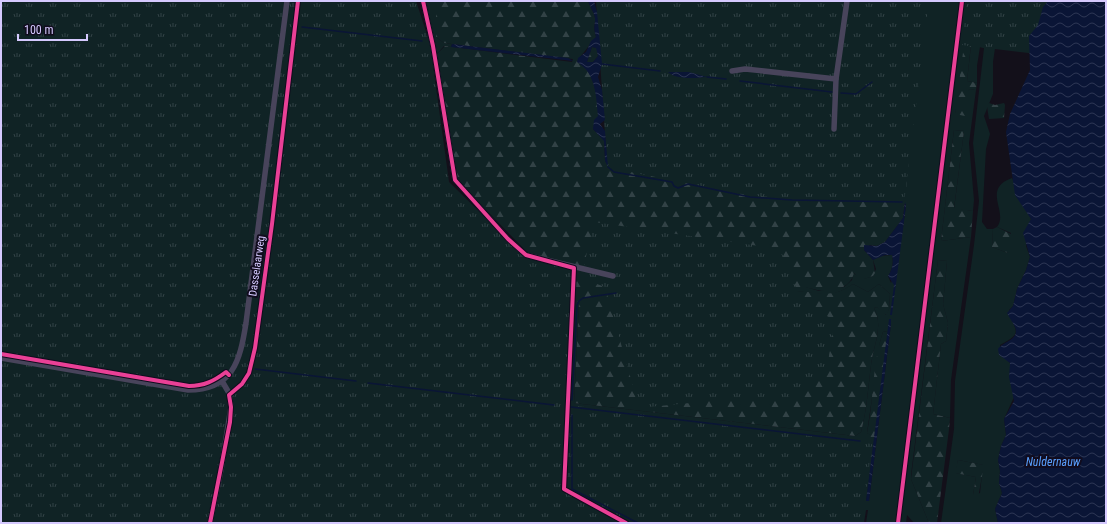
<svg xmlns="http://www.w3.org/2000/svg" width="1107" height="524" font-family="'Roboto Condensed',sans-serif">
	<style>
		.grass { fill: #102325; fill-rule: evenodd }
		.forest { fill: url(#forest-firs) }
		.park { fill: url(#park-tufts) }
		.water { fill: url(#water-waves); fill-rule: evenodd }
		.lines { fill: none; stroke-linecap: round; stroke-linejoin: round }
		.stream { stroke: #0a1536; stroke-width: 1.5 }
		.minor { stroke: #48445b; stroke-width: 5.5 }
		.cycleway-casing { stroke: #110c1e; stroke-width: 6 }
		.cycleway { stroke: #ea4096; stroke-width: 4 }
		.labels { text-anchor: middle; dominant-baseline: central; stroke-width: 4; stroke-linejoin: round; paint-order: stroke }
		.street-label { font-size: 11px; fill: #d5c9fe; stroke: #110c1e }
		.water-label { font-size: 12px; font-style: italic; fill: #599ffd; stroke: #110c1e }
	</style>
	<defs>
		<pattern id="forest-firs" width="22" height="20" patternUnits="userSpaceOnUse"><rect width="22" height="20" fill="#102325"/><path d="M5 1l3.5 6h-7zM16 11l3.5 6h-7z" fill="#324246"/></pattern>
		<pattern id="park-tufts" width="24" height="20" patternUnits="userSpaceOnUse"><rect width="24" height="20" fill="#102325"/><path d="M3 7l-1-3M5 7V3M7 7l1-3M15 17l-1-3M17 17v-4M19 17l1-3" fill="none" stroke="#324246"/></pattern>
		<pattern id="water-waves" width="16" height="10" patternUnits="userSpaceOnUse"><rect width="16" height="10" fill="#0a1536"/><path d="M0 5q4-4 8 0t8 0" fill="none" stroke="#2d3654"/></pattern>
	</defs>
	<rect width="100%" height="100%" fill="#13101a"/>
	<g class="grass">
		<path d="M425,1H436V37L444,43L452,44L451,47L444,46L436,55Z"/>
		<path d="M850,1H961L897,523H866L868,510H866L864,523H853L562,486L572,264L578,265L574,283L575,300L579,303L574,403L855,436L861,432C867,410 868,387 871,365C873,346 884,326 874,308L877,307L886,315L889,309L890,294L879,284L868,292L853,284C825,304 814,287 785,293L789,288L803,286L819,291L844,287L852,280L853,273L863,279L873,276L876,269L873,260L879,256L892,255C894,263 892,270 888,276L891,283L897,268L906,206V204H903L920,58ZM891,319V324L869,501H866L868,488L864,486L871,435L867,433L880,342L883,332L888,331L887,345Z"/>
		<path d="M963,1H1002L993,62V94L984,116L990,134L986,149L982,222L987,229H993L992,247L1008,253L1011,233L997,227C1009,212 981,189 1012,178L1031,219L1026,246L1030,257L1026,270L1017,289L1013,306L1009,310C1014,332 1025,332 1000,345L1005,358L1010,363L1014,397L1004,419L1006,435L1001,446L998,460L1000,471L999,483L1002,493L995,509L998,523H941L954,429L955,381L974,245L979,201L973,143L984,48L980,47L977,66V83L967,81L971,45L955,114L969,89L976,90L969,143L974,200L973,211L954,209L964,131L954,130L941,241L971,237L951,380L950,418L933,414L941,344L946,341L948,323L943,304L947,261L938,260L911,475V479L929,523H914L907,515L906,523H899ZM958,460L983,465L980,493L973,495L976,477L956,473Z"/>
	</g>
	<g class="forest">
		<path d="M436,1H588C590,7 596,15 595,21C594,30 594,28 596,37L580,57V64C593,68 600,104 598,117C597,121 595,125 593,129L604,140L605,161L609,166L920,58L903,218L885,242L877,246L870,245L864,250L873,260L875,273L873,276L861,280L854,273C850,289 832,293 817,290C812,289 807,287 802,287C798,287 793,288 789,288L590,268L528,253L458,181L436,55L445,46L572,62L573,59L444,43L436,37Z"/>
		<path d="M971,44L967,81L977,83L976,90L969,89L965,116L955,114L964,45Z"/>
		<path d="M592,47L597,48L598,56L593,62H587Z"/>
		<path d="M989,103L995,105L1004,103L1005,105L1004,118L989,119L987,106Z"/>
		<path d="M954,130L964,131L954,208L973,211L971,237L941,241Z"/>
		<path d="M997,227L1013,235L1012,250L1008,253L992,247L993,229Z"/>
		<path d="M938,260L947,261L943,304L948,323L946,341L941,344L933,414L950,418L949,429L937,523H929L911,479Z"/>
		<path d="M577,270L614,277L785,293C813,287 826,303 853,284L868,292L879,284L890,294L889,309L887,315L882,313L877,307L874,308C884,326 873,346 871,365C868,387 867,410 861,432L855,436L574,403L579,303L575,300L574,283Z"/>
		<path d="M888,331L868,488L864,486L870,435L867,433C874,400 872,364 883,332Z"/>
		<path d="M958,460L984,465L978,498L973,495L976,477L955,473Z"/>
	</g>
	<g class="park">
		<path d="M1,1H416L430,44L449,182L511,243L530,256L571,270L569,405L872,444L862,523H1Z"/>
		<path d="M596,1H929L904,203L752,196L610,168L607,164Z"/>
		<path d="M967,1H1051L1037,54L962,45Z"/>
		<path d="M594,222L780,249L802,302L834,320L828,363L804,396L710,401L639,408L605,287L581,278Z"/>
	</g>
	<g class="water">
		<path d="M588,1H594L597,12L602,64L598,77L602,90L605,120L600,124L605,131L608,167L605,161L604,141L593,129L594,120L598,116C596,96 596,73 577,62L578,58L586,52L591,41L596,37C594,28 594,30 595,21C596,15 590,7 588,1ZM592,47L596,48L598,56L593,62H587Z"/>
		<path d="M1048,1H1106V523H998L995,509L1002,493L999,483L1000,471L998,460L1001,446L1006,435L1004,419L1014,401L1009,377L1010,363L999,355L998,349C1003,341 1020,340 1015,327C1013,322 1009,318 1007,313L1013,306L1017,289L1026,270L1030,257L1023,233L1031,219L1015,195L1006,132L1010,114L1030,70L1029,36L1038,25L1043,7Z"/>
		<path d="M452,44L568,58L573,61L451,47Z"/>
		<path d="M668,72H689L707,77C696,78 676,80 668,72Z"/>
		<path d="M905,202L906,206L892,315H890L894,285L888,276C892,270 894,263 892,255H885L873,260L864,250V245L877,246L885,242L903,218Z"/>
		<path d="M889,319H891V324L869,501H866Z"/>
	</g>
	<g class="lines">
		<g class="stream">
			<path d="M302,27L422,41"/>
			<path d="M602,64L660,71"/>
			<path d="M707,77L726,79"/>
			<path d="M740,81L832,92"/>
			<path d="M841,93L856,94L872,82"/>
			<path d="M608,167L614,172L672,182L674,186L678,188L688,184L750,197L792,200L902,202"/>
			<path d="M255,369L356,381"/>
			<path d="M368,383L554,405"/>
			<path d="M572,400L577,305L579,301L583,298L616,293"/>
			<path d="M571,407L860,441"/>
			<path d="M572,415V489L638,523"/>
		</g>
		<g class="minor">
			<path d="M423,1L433,46L455,180L508,239L526,255L613,276"/>
			<path d="M732,71L745,69L836,79"/>
			<path d="M834,129L836,79L847,1"/>
			<path d="M1,358L188,390C233,390 240,361 246,323L287,1"/>
			<path d="M210,523L221,470L231,407L229,393L222,381"/>
		</g>
		<defs>
			<g id="cycleway">
				<path d="M423,1L433,46L455,180L508,239L526,255L574,268L564,489L626,523"/>
				<path d="M1,354L189,386C204,386 214,381 226,372L229,375"/>
				<path d="M210,523L230,422L231,407L229,395L242,384L249,373L255,348L272,224L298,1"/>
				<path d="M898,523L962,1"/>
			</g>
		</defs>
		<use href="#cycleway" class="cycleway-casing"/>
		<use href="#cycleway" class="cycleway"/>
	</g>
	<g class="labels">
		<g class="street-label">
			<text transform="translate(257 266) rotate(-82)">Dasselaarweg</text>
		</g>
		<g class="water-label">
			<text x="1053" y="462">Nuldernauw</text>
		</g>
	</g>
	<rect width="1107" height="524" fill="none" stroke="#d5c9fe" stroke-width="4"/>
	<path d="M18 34v6h69v-6" fill="none" stroke="#d5c9fe" stroke-width="2"/>
	<text x="24" y="34" font-size="12" fill="#d5c9fe" stroke="#110c1e" stroke-width="3" paint-order="stroke">100 m</text>
</svg>
